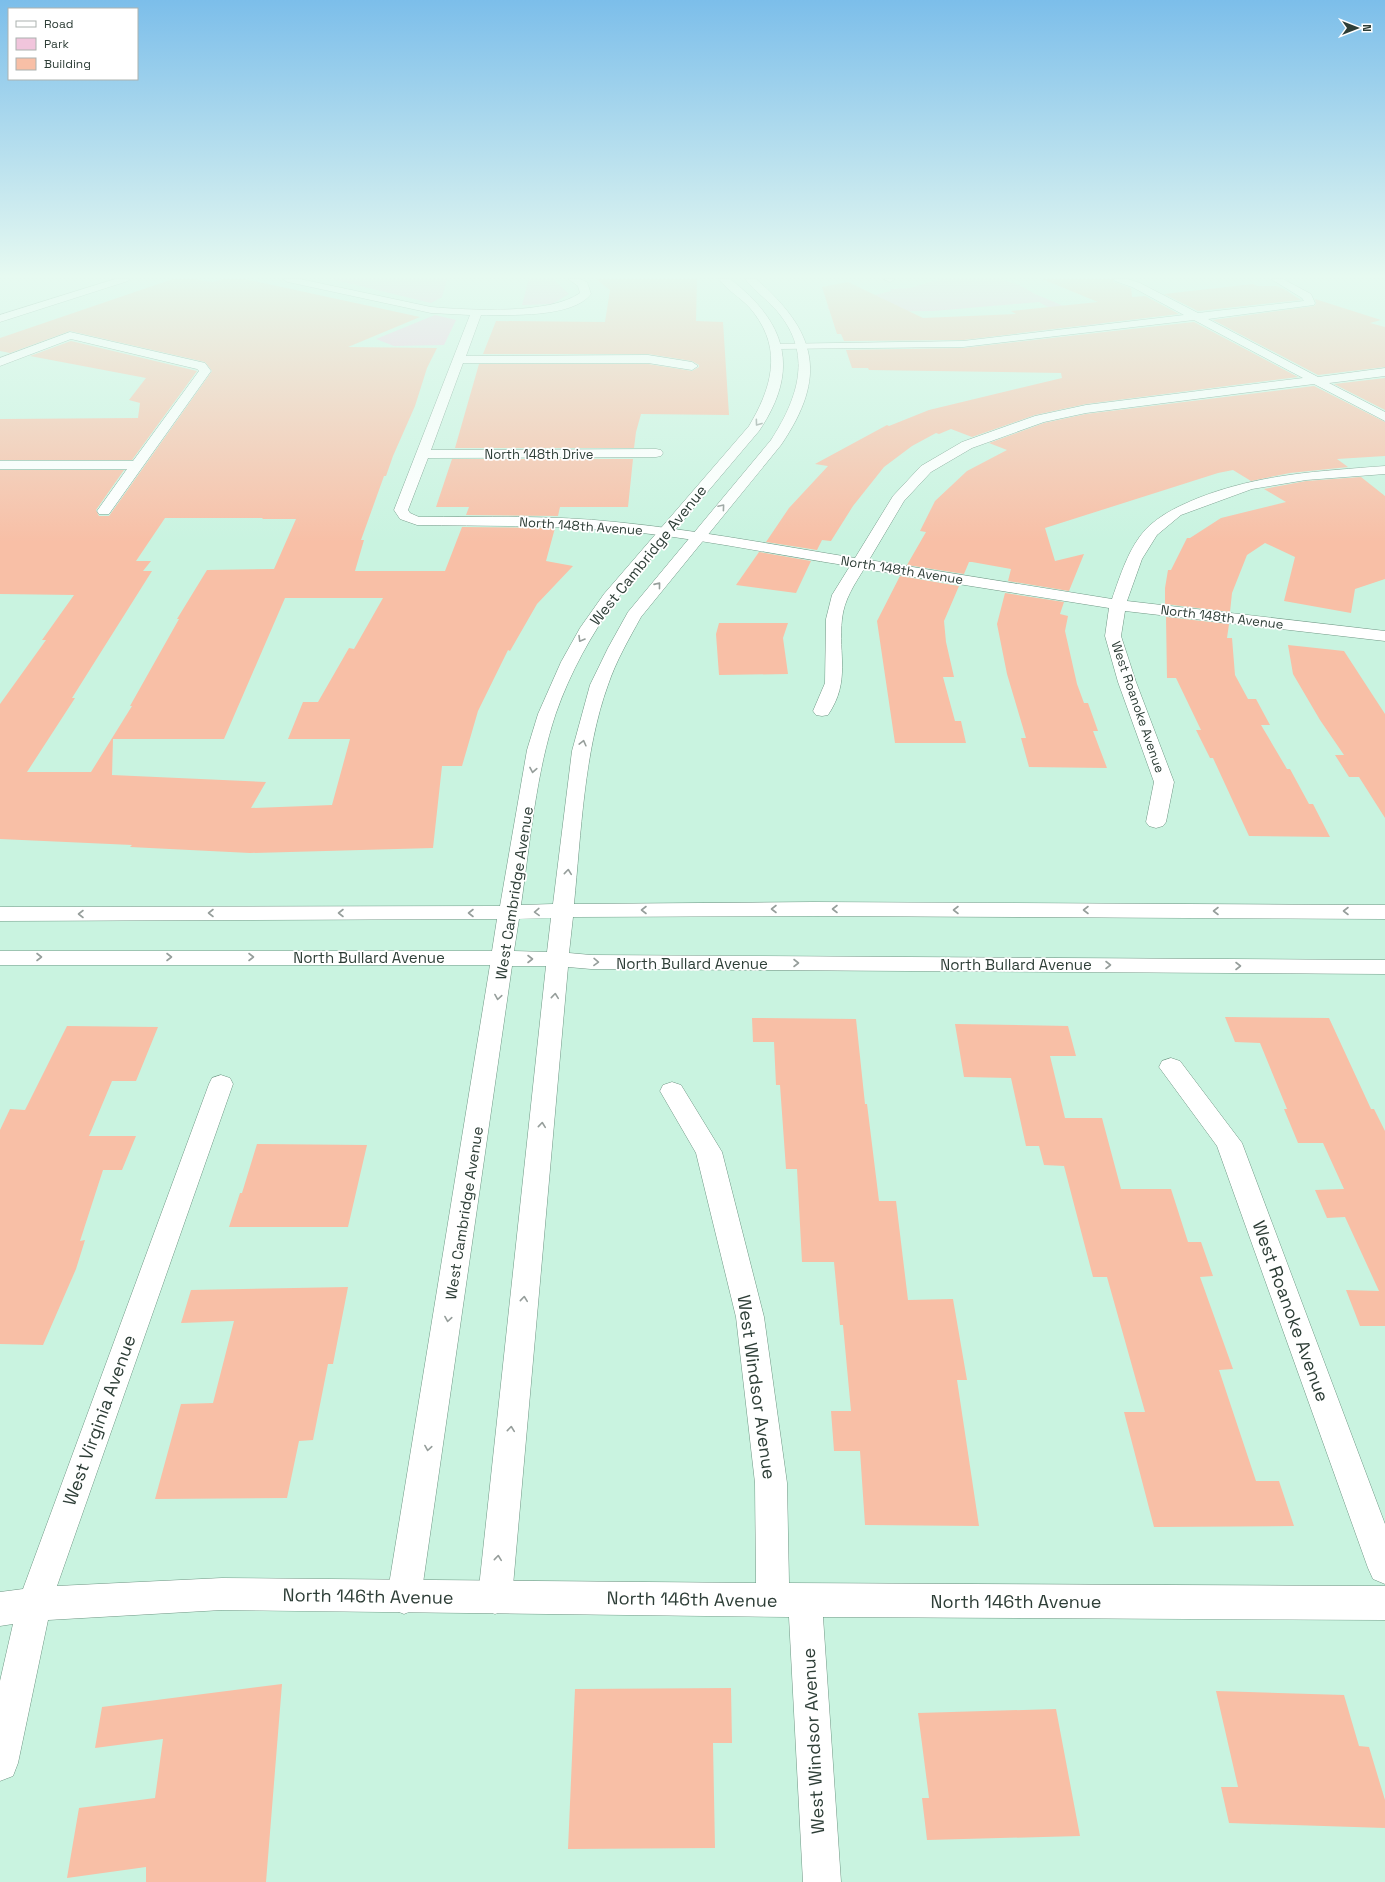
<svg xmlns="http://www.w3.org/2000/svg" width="1385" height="1882" font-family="'Space Grotesk',sans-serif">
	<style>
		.green { fill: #f1c5dc }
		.building { fill: #f8bfa6; fill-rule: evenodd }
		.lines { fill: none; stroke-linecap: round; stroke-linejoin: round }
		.street-casing { stroke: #709785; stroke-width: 1 }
		.secondary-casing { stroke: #709785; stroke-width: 1 }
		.street { fill: #fff; fill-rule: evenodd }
		.secondary { fill: #fff; fill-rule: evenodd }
		.oneway { stroke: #969e9b }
		.labels { text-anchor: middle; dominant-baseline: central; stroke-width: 3.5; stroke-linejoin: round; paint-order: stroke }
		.far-street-label { font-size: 13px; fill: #2e3e37; stroke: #fff }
		.street-label { font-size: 15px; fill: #2e3e37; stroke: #fff }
		.near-street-label { font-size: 18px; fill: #2e3e37; stroke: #fff }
	</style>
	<rect width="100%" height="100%" fill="#c9f3e0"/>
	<g class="green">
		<path d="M331,279H447L442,297L431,303Z"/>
		<path d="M529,279H553L569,294L552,304L522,305Z"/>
		<path d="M939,279H1001L1019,285L1035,294L1104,323L1083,326L1039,302L933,311L831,312L827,307L891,291L890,289L911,288Z"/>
		<path d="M435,315L456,320L444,345L394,346L376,339Z"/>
	</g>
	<g class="building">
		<path d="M173,279H194L213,282L222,279H245L420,317L348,347L437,348L427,368L415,406L393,456L386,476H384L361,540H364L355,571H445L462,527L555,528L546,561L573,566L537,604L510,651L508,650L478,711L462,766H442L433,848L250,853L130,847L132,845L0,839V704L46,640H42L74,595L0,594V470H124L96,510L99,516H109L212,371L205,362L70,331L10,353L0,351V338ZM165,518H263L262,519H296L274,569L207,570L177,619H179L130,706H132L91,772H27L75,698H72L152,571H143L151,561H136ZM285,598H383L354,649L349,648L318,702H303L288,739H350L332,805L251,808L266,782L112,775L113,739H224Z"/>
		<path d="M596,279H697L696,321L723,322L729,415L641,414L636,432L634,448H455L479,364H648L692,371L699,367V365L692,361L648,354H483L496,321L605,322L610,290Z"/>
		<path d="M1042,279H1113L1114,282L1131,288L1132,297L1145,296L1179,314L963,340L844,341L841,334H837L822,287L848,282L923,318L1016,314L1011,311L1098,302Z"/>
		<path d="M1253,284L1257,286H1277L1284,289L1301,300L1198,311L1164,294Z"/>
		<path d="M1315,299L1381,320L1370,323L1385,327V367L1318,375L1213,320L1314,306L1316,304Z"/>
		<path d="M1194,322L1298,377L1086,404L1035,415L972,437L951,429L939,434L936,433L912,446L884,467L853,506L831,541L822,540L817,550L766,542L789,508L828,466L815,464L887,425L889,426L929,410L1062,378L1061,373L869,370L868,368H852L846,350L963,348Z"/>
		<path d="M71,341L197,371L132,460H0V419L138,418L140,403L129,400L146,378L30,356Z"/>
		<path d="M1385,378V410L1334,384Z"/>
		<path d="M1314,386L1385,422V456L1337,459L1348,467L1290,473L1251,481L1233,470L1218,473L1045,528L1055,561L1084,554L1069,591L1008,581L1011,569L972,562H969L964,574L907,565L926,532L920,531L935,501L967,471L1007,450L989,443L1044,423L1086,414Z"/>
		<path d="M452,459H633L628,507H560L558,516L466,515L469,507H436Z"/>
		<path d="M1361,477L1385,496V579L1355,589L1351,613L1284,601L1295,557L1265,543L1247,555L1232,593L1230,612L1165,604V588L1168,570H1171L1187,538H1190L1221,518L1286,502L1264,489L1306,481Z"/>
		<path d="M759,552L811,561L796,593L736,585Z"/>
		<path d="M900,576L959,586L944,621L946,642L954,677H943L955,721H961L966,743H895L877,621Z"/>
		<path d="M1005,593L1064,602L1060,614L1068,616L1065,631L1077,684L1084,703H1088L1098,731H1093L1107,768L1029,767L1021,738H1026L1007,674L997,624Z"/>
		<path d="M1166,617L1229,624L1227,638H1232L1235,675L1248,699H1256L1270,725H1261L1287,769H1290L1309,804H1313L1330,837L1249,836L1213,758H1210L1196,730H1201L1176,678H1167Z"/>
		<path d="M719,623H788L783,638L788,674L719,675L716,634Z"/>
		<path d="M1288,645L1344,651L1385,714V818L1359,777H1349L1335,755H1344L1320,720L1293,674Z"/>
		<path d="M1225,1017L1329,1018L1371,1109H1374L1385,1131V1326H1360L1346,1290L1379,1291L1345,1217L1327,1218L1315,1190L1344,1189L1323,1143H1298L1284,1109H1287L1260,1043L1235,1042Z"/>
		<path d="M752,1018L856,1019L865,1104H867L879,1201H896L908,1300L953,1299L967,1380H957L979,1526L865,1525L860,1451H834L831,1411H851L843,1325H840L834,1262H802L797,1169H786L780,1085H776L774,1042H753Z"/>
		<path d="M955,1024L1068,1026L1076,1056H1050L1065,1118H1102L1121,1189H1171L1188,1242H1201L1213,1276L1200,1277L1233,1369L1219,1370L1256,1481H1279L1294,1526L1154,1527L1124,1412H1145L1107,1277H1093L1064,1166L1044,1165L1039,1146H1026L1011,1078L964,1077Z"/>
		<path d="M67,1026L158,1027L136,1081H112L89,1136H136L122,1170H103L80,1241L85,1240L76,1269L43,1345L0,1344V1130L10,1109L25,1110Z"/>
		<path d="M257,1144L367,1145L348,1227H229L240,1193H242Z"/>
		<path d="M348,1287L333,1364H328L313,1440L299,1441L287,1498L155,1499L181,1404L213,1403L234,1321L181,1323L191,1290Z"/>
		<path d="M282,1684L266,1882H146V1867L67,1878L79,1808L155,1798L163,1739L95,1748L102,1707Z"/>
		<path d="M731,1688L732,1743H713L715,1848L568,1849L575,1689Z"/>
		<path d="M1216,1691L1344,1695L1359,1746L1369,1747L1385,1800V1828L1229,1823L1221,1787H1238Z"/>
		<path d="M1056,1709L1080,1836L927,1840L922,1798H929L918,1713Z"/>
	</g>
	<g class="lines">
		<defs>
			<g id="street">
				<path d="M283,279H300L431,307C469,310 549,315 580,293L578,286L568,279H580L587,282L591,294C573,318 509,315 481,315L466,356L648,355L692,362L698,366L692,370L648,363H463L431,450L656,449L661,450L663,453L661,456L656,457L428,458L408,510L410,513L419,517C484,517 551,515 616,522C696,530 775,545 855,558L893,496L921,466L962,442L1035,416L1086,405L1303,378L1194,320L963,347L776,349L770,346L772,344L963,341L1184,315L1132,287L1115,281L1114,279H1128L1140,283L1198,313L1304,301L1302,298L1271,279H1283L1311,294L1315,303L1314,305L1208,319L1318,377L1385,368V376L1329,383L1385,412V421L1314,384L1086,413L1044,422L972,448L931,472L904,501L869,560L1112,599C1120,576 1129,547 1146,529C1161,514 1179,506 1198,498C1259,474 1320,471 1385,466V474L1306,480L1252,489L1181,515L1157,535L1142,559L1127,601L1385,631V641L1125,611L1121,636L1136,682L1174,782L1166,822L1163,826L1156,828L1149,826L1146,822L1154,782L1118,682L1105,636L1109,608L864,569C854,585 844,600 842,619C838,655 851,681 828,715L822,716L816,715L813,711L825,683L826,619L832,595L850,566C771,554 693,537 613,530C548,525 483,526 417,525L400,519L394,510L470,315L431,313L288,282Z"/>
				<path d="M884,279H895L890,282Z"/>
				<path d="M70,332L205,363L211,371L109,514H99L97,511L127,469H0V461H133L199,371L197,369L71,339L0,366V358Z"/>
				<path d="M1171,1058L1180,1061L1242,1143L1385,1524V1584L1373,1579L1368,1568L1217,1146L1159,1067L1162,1061Z"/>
				<path d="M221,1075L230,1078L233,1084L57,1586L222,1578L756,1583L755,1483L736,1317L696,1153L660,1091L663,1085L672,1082L681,1085L722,1152L764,1317L787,1483L789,1583L1385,1586V1620L823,1617L841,1882H803L789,1617L222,1610L48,1620L18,1763L13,1776L0,1781V1681L13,1624L0,1626V1592L23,1589L209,1084L212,1078Z"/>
			</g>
			<g id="secondary">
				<path d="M115,279H129L128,281L0,322V315Z"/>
				<path d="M719,279H730C786,322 801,369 759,431L616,600C591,635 570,673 556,713C536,772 530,843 521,905L553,904L572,751L590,685L608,648L628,612L771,440C796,401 813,358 781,316C771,302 755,292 745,279H756C817,332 828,376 781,445L641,617C629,639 616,661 608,685C584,751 581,834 574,904L813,902L1385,905V919L813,916L573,917L569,953L591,955L1385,960V974L591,969L568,967L512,1597L507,1609L495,1614L483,1609L478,1597L546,966H512L421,1597L416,1609L404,1614L392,1609L387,1597L490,965H0V951H492L497,919L0,921V907L500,906L527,750L538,714L561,662L580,628L604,594L749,426C771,389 783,351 754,313C744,299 728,292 719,279ZM551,918L547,952L514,951L519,919Z"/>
			</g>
		</defs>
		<use href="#street" class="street-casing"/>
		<use href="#secondary" class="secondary-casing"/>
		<use href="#street" class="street"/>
		<use href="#secondary" class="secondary"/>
	</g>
	<defs><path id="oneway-chevron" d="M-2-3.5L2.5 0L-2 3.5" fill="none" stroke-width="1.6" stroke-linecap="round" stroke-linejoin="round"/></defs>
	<g class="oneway">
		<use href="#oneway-chevron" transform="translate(758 423) rotate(126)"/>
		<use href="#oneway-chevron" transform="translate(722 507) rotate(-50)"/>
		<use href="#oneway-chevron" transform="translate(658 585) rotate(-51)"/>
		<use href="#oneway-chevron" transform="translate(581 639) rotate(121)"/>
		<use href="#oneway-chevron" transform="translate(583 743) rotate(-76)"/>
		<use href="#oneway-chevron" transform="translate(533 770) rotate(100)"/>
		<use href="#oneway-chevron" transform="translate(568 872) rotate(-84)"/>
		<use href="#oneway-chevron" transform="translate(774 909) rotate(180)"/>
		<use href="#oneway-chevron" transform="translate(835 909) rotate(-180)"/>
		<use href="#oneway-chevron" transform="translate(644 910) rotate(180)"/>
		<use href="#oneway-chevron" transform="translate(956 910) rotate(-180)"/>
		<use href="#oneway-chevron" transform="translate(1086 910) rotate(-180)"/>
		<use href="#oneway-chevron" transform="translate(1216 911) rotate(-180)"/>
		<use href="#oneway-chevron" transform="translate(1346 911) rotate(-180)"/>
		<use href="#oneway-chevron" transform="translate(537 912) rotate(178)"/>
		<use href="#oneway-chevron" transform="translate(211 913) rotate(180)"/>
		<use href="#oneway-chevron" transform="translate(341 913) rotate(180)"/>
		<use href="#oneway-chevron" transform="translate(471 913) rotate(180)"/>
		<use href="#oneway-chevron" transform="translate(81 914) rotate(180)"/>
		<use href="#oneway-chevron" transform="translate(39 957)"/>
		<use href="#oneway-chevron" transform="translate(169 957)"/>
		<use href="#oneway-chevron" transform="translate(251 957)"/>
		<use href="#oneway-chevron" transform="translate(530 959)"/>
		<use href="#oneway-chevron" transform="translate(596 962) rotate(1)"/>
		<use href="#oneway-chevron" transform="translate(796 963)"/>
		<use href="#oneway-chevron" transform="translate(1108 965)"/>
		<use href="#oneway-chevron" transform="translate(1238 966)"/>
		<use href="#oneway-chevron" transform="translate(555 996) rotate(-84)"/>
		<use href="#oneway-chevron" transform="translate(498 997) rotate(99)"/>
		<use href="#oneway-chevron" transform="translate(542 1125) rotate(-84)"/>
		<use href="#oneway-chevron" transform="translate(524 1299) rotate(-84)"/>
		<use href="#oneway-chevron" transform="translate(448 1319) rotate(99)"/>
		<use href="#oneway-chevron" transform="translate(511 1429) rotate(-84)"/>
		<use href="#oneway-chevron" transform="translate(428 1448) rotate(99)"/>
		<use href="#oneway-chevron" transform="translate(498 1558) rotate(-84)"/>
	</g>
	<linearGradient id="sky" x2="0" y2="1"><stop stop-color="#7cbeea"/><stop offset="0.51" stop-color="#e7faf1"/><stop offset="1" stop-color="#e7faf1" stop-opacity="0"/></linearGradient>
	<rect width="1385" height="542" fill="url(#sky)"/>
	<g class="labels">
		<g class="far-street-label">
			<text x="539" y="454">North 148th Drive</text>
			<text transform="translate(581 526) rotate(4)">North 148th Avenue</text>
			<text transform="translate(902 570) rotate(9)">North 148th Avenue</text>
			<text transform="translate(1222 617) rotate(7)">North 148th Avenue</text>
			<text transform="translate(1138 707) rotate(71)">West Roanoke Avenue</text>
		</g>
		<g class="street-label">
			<text transform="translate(648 555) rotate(-51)">West Cambridge Avenue</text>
			<text transform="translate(514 893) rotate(-81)">West Cambridge Avenue</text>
			<text x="369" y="957">North Bullard Avenue</text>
			<text x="692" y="963">North Bullard Avenue</text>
			<text x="1016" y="964">North Bullard Avenue</text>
			<text transform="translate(464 1213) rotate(-81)">West Cambridge Avenue</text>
		</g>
		<g class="near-street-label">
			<text transform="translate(1291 1311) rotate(70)">West Roanoke Avenue</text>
			<text transform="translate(757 1387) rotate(82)">West Windsor Avenue</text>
			<text transform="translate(99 1420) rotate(-70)">West Virginia Avenue</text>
			<text transform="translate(368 1596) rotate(1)">North 146th Avenue</text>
			<text transform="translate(692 1599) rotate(1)">North 146th Avenue</text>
			<text x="1016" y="1601">North 146th Avenue</text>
			<text transform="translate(813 1741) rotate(-93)">West Windsor Avenue</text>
		</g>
	</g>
	<rect x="8" y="8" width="130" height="72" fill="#ffffff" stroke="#abb2af"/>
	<rect x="16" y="21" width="20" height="6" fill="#ffffff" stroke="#abb2af"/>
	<text x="44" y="28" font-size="12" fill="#2e3e37">Road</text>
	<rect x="16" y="38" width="20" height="12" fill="#f1c5dc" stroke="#abb2af"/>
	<text x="44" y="48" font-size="12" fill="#2e3e37">Park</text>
	<rect x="16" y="58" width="20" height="12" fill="#f8bfa6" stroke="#abb2af"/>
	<text x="44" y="68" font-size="12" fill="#2e3e37">Building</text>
	<g transform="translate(1357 28) rotate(90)" stroke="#ffffff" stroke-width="3" paint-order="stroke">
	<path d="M0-3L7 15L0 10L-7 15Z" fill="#2e3e37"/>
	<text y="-6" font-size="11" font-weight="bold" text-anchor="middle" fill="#2e3e37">N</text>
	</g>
</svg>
